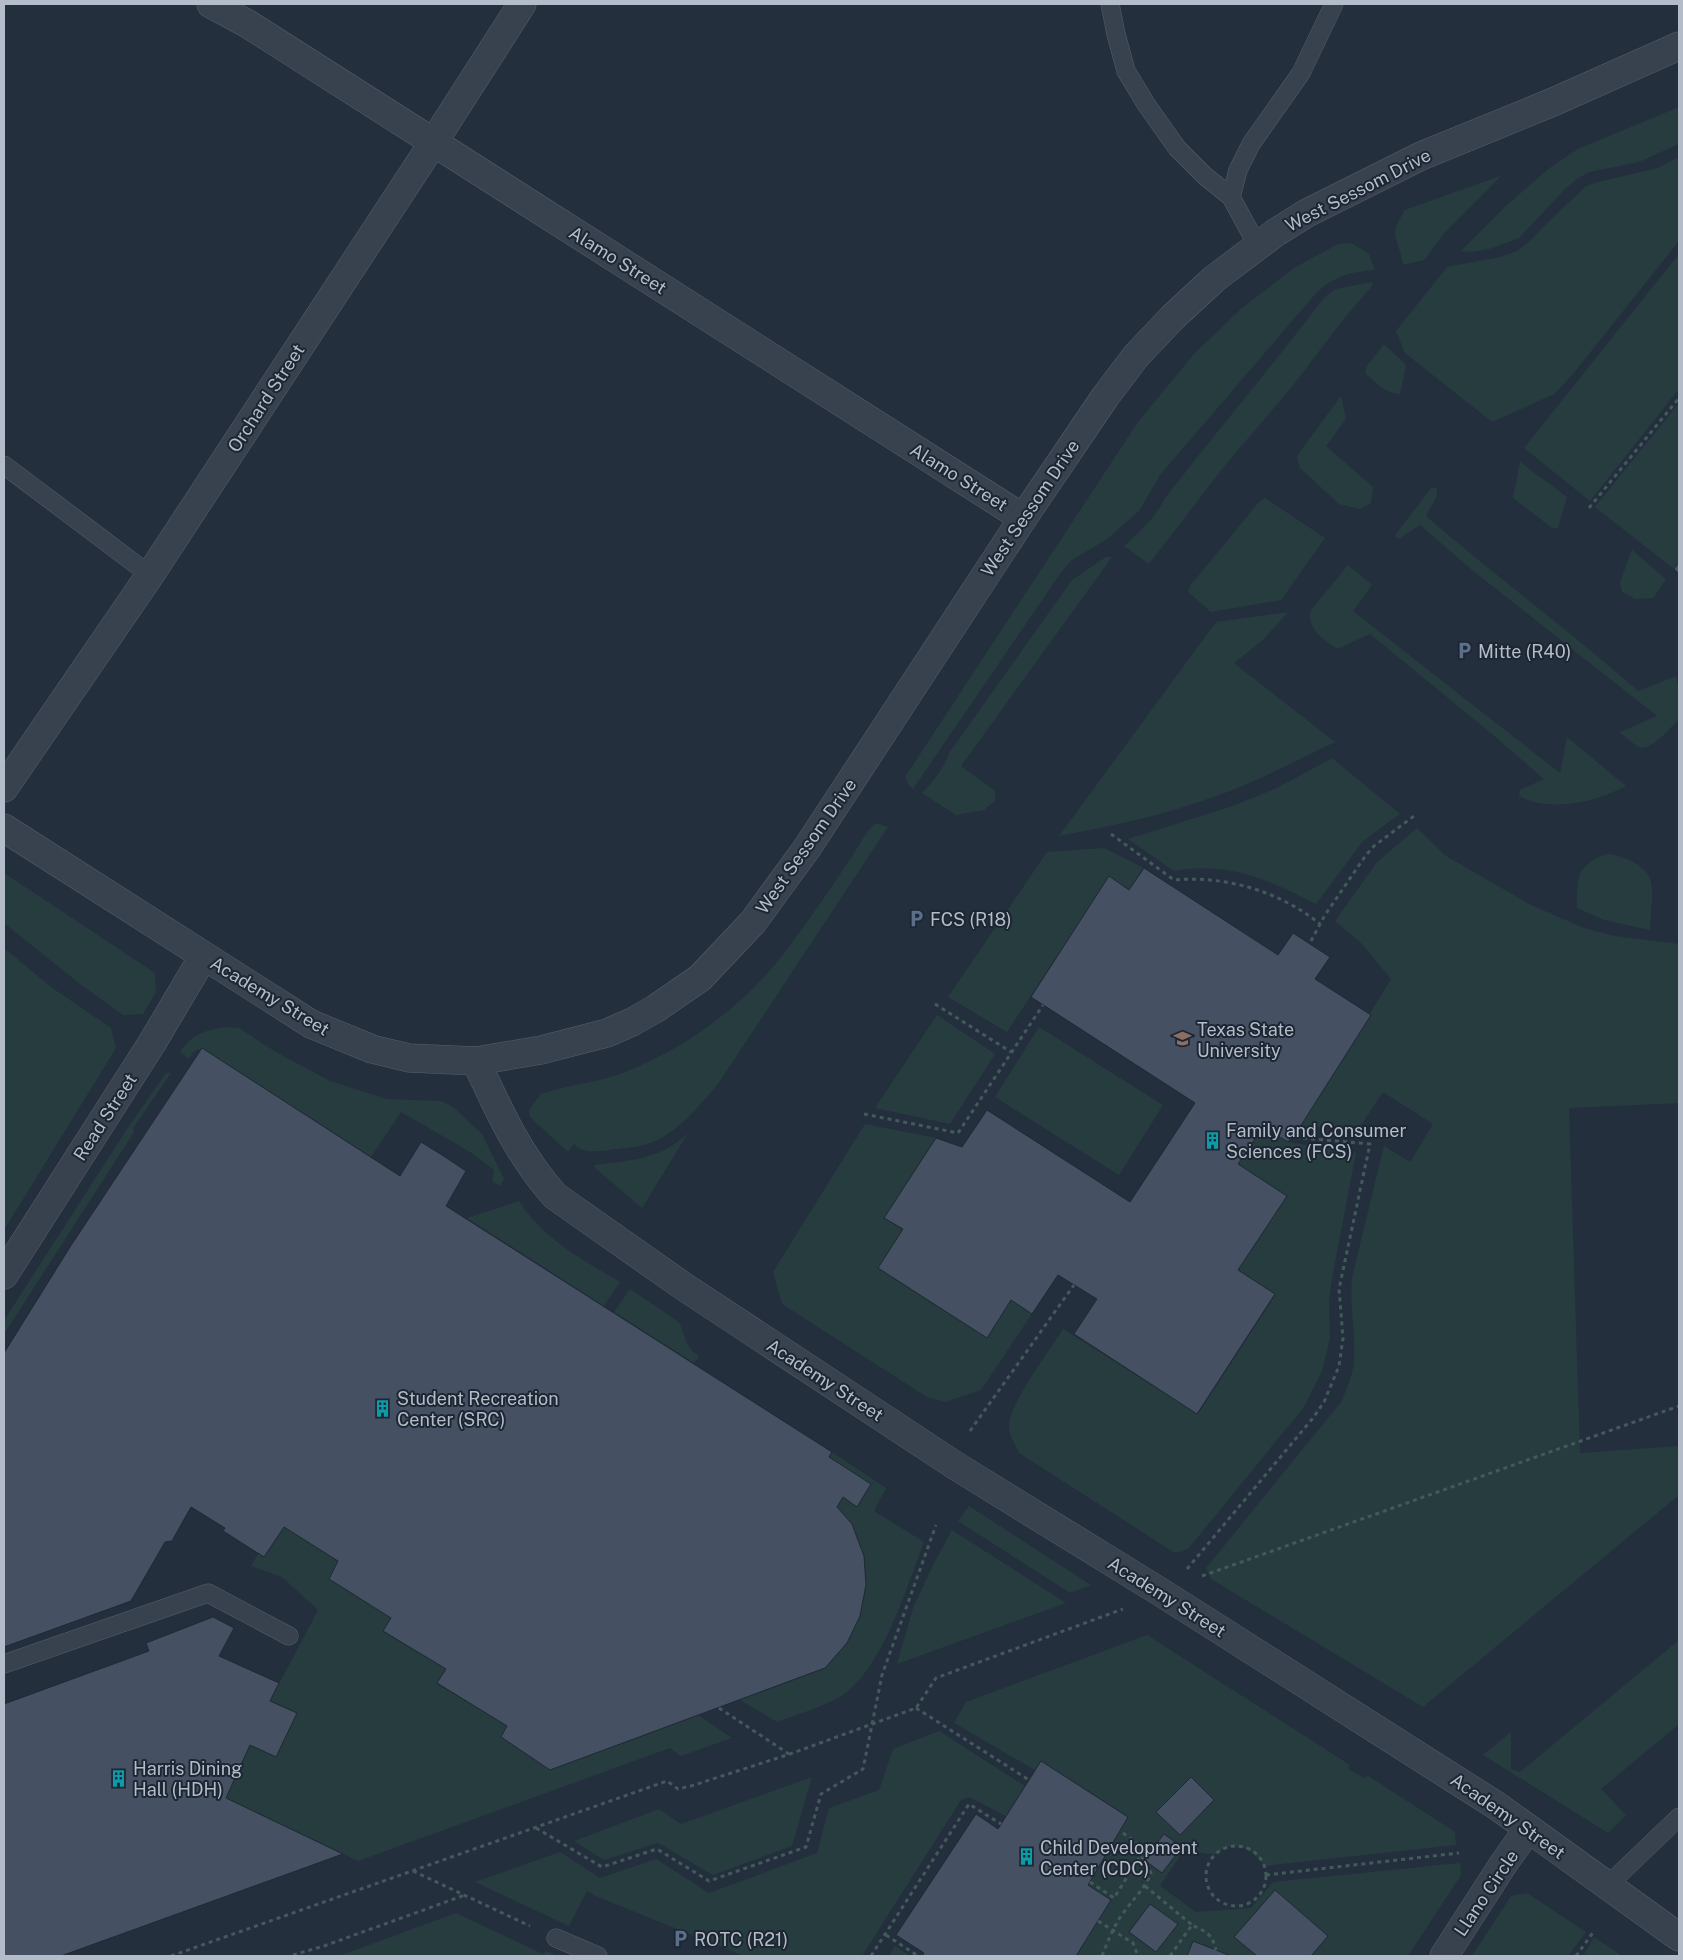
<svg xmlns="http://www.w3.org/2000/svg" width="1683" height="1960" font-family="'Public Sans',sans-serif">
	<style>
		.green { fill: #263c3f }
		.building { fill: #455162; stroke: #1f2835 }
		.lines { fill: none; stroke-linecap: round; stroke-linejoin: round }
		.service-casing { stroke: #565f6c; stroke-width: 19 }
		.minor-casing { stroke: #565f6c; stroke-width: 29 }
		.path { stroke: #44595c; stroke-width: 3; stroke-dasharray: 4 4; stroke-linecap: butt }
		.service { stroke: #38414e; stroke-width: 18 }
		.minor { stroke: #38414e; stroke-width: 28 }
		.labels { text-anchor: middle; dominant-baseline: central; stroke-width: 4; stroke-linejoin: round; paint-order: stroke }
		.street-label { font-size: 18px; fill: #b4bcc9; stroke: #1d2633 }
		.poi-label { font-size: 18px; fill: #b4bcc9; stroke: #1d2633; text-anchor: start }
	</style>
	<rect width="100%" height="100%" fill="#242f3e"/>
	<g class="green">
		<path d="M1679,107V144L1639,162L1589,172L1577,179L1566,188L1519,238L1489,249L1470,252L1461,251L1507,205L1548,169L1578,149Z"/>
		<path d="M1679,157V241L1573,374L1554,394L1492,422L1405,353L1396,331L1447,267L1500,257L1517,251L1531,240L1541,229L1586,186L1598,182L1658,168Z"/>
		<path d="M1500,176V177L1445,232L1424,260L1403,265C1399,238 1387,237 1405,210Z"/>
		<path d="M1351,243L1369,254L1375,270C1350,272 1335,276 1317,292L1160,475L1139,511L1107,539L1072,560L1062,571L913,789L908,784L905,777L1138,422L1194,354L1242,308L1294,268L1338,244Z"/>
		<path d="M1679,254V389L1590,501L1524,448Z"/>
		<path d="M1372,282V286L1346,316L1291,388L1226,464L1149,564L1124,546C1141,531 1155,518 1165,498C1217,431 1272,366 1324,298L1335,289Z"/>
		<path d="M1384,344L1406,365L1400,394C1385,393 1376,383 1365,373L1367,366Z"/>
		<path d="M1341,396L1346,419L1326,446L1373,487L1371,503L1360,509L1339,504L1300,468L1297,458L1299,453Z"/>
		<path d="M1679,403V562L1674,569L1595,507Z"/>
		<path d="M1520,462L1567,497L1558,528H1552L1513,498Z"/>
		<path d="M1432,487L1437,489V496L1426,516C1495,576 1569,630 1638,691L1676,676L1679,690V719C1671,727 1651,752 1639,747C1632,743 1625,737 1620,732L1657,716L1472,570L1420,525L1400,538H1397L1395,535Z"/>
		<path d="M1265,498L1325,538L1281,600L1211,612L1188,592L1190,586L1259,502Z"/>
		<path d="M1632,550L1666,579L1653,598L1635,599L1622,592L1620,582Z"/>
		<path d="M1106,557H1112L961,766L995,791V801L984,810L956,815L922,793C933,782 944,768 949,753L1072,580Z"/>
		<path d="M1348,565L1372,585L1353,611L1560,773L1567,737L1626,786C1596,802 1550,813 1519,796L1520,790L1544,779L1492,734L1370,634L1337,649C1323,638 1306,630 1311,610Z"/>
		<path d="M1288,612L1264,639L1234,663L1335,742C1290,764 1244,788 1196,803C1152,818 1105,827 1059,836L1216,622Z"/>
		<path d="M1332,758L1400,814L1363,841L1316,904C1269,880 1227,861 1174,871L1128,839L1230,807L1277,788Z"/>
		<path d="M875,824H879L888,827L718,1084C698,1107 675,1137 644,1145C633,1148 621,1148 610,1150C596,1151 584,1155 574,1144L568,1152L530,1117L529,1110L541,1094C568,1084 598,1083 625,1072C692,1046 753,998 794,940C814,913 832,886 851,858C858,848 865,832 875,824Z"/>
		<path d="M1417,828L1446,856L1531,905L1584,928L1615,936L1679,944V1103L1569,1108L1580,1453L1679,1446V1495L1423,1707L1211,1579L1206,1568L1341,1402C1347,1388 1353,1375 1354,1360C1356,1331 1348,1301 1353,1273L1384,1146L1410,1162L1433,1124L1383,1092L1360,1127H1300L1391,979L1361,943L1335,921L1377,862Z"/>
		<path d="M1104,848L1144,868L1129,890L1109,877L1007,1032L948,997L1047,852Z"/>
		<path d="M1607,854C1621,855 1648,865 1651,882C1654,897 1650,915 1650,930L1604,920L1577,908C1577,878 1575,866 1607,854Z"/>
		<path d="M4,873L155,973L156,992L143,1014L123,1015L80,984L4,923Z"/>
		<path d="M4,948L51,987L111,1028L116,1048L4,1230Z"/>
		<path d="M937,1015L995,1054L950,1124L875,1108Z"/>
		<path d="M228,1027L239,1028L276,1052L330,1081L387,1099L441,1101L453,1107L482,1134L504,1179L500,1186L492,1181L494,1170L470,1152L401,1112L371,1157L202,1048L193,1052L189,1059L180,1052C191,1034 208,1029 228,1027Z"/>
		<path d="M1039,1027L1163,1105L1119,1175L995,1097Z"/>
		<path d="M166,1073H171L133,1128L134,1132L4,1334V1321L12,1308L127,1129Z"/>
		<path d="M865,1124L936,1138L884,1218L903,1229L878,1268L987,1338L1011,1300L1032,1314L981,1390L945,1402L927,1397L782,1304L773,1272Z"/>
		<path d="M1263,1127L1288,1142L1356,1153L1333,1273L1329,1300L1330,1338L1322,1371L1304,1407L1188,1549L1175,1553L1019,1453C1015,1444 1008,1434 1009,1424C1011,1402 1050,1350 1063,1329L1198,1414L1275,1295L1238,1270L1287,1196L1238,1164Z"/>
		<path d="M688,1133L642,1208L595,1168V1165C632,1160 659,1160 688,1133Z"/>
		<path d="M519,1201C542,1238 583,1260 620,1282L604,1306L467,1218Z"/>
		<path d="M630,1289L676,1320L680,1324L687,1343L692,1351L699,1356L694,1363L614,1312Z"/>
		<path d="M832,1452L886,1488L874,1511L924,1542C907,1586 882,1671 841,1696C825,1706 796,1715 777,1722L740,1700L825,1668L847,1643L860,1616L866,1585L864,1556L852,1524L837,1507L843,1497L829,1457Z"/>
		<path d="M969,1506L1091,1585L1070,1593L958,1521Z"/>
		<path d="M284,1527L338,1561L329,1579L391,1618L384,1632L446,1669L437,1684L507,1726L501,1737L550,1770L698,1715L732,1738L681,1756L670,1748L358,1861L226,1798L250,1745L276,1757L297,1713L270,1701L318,1610L282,1577L251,1566L258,1554L264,1557Z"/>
		<path d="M952,1530L1066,1603L897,1664L913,1608L933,1565Z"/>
		<path d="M1147,1635L1350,1765L1348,1769L1364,1778L1367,1775L1455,1832L1456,1845L1264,1866C1255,1852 1240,1841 1223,1849C1221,1850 1219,1853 1217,1854C1210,1855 1192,1851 1184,1850L1160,1886L1196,1912L1251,1908L1273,1882L1460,1863L1461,1875L1408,1956H1076L1111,1900L1088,1885L1128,1817L1041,1761L1035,1770L954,1723L966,1702Z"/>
		<path d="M1679,1640V1724L1601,1789L1626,1815L1608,1833L1483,1755L1511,1732V1769L1520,1772Z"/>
		<path d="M939,1731L1025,1786L1006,1816L969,1797L961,1800L862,1956H744L598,1897L587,1891L569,1926L475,1882L560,1852L600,1878L656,1859L709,1893L817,1853L829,1808L879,1790L893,1749Z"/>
		<path d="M812,1777L792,1846L713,1875L658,1843L604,1860L574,1841L659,1809L681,1824Z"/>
		<path d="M1527,1893L1586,1932L1568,1956H1472L1511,1896Z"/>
		<path d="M456,1913L543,1954L546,1951L554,1954L553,1956H339Z"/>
		<path d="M1594,1937L1622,1956H1583Z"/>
		<path d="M895,1946L910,1956H889Z"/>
	</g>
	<g class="building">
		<path d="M1679,562V574L1674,569Z"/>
		<path d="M1144,868L1278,955L1293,933L1330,957L1315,979L1371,1015L1300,1127L1288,1142L1263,1127L1238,1164L1287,1196L1238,1270L1275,1294L1197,1414L1074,1334L1097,1299L1058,1275L1032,1314L1011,1300L987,1338L878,1268L903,1229L884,1218L936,1138L962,1147L987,1110L1130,1202L1195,1103L1031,997L1109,876L1129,890Z"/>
		<path d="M202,1048L400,1176L421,1142L442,1155L466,1171L446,1206L832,1452L829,1457L871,1484L857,1507L843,1497L837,1507L852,1524L864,1556L866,1585L860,1616L847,1643L825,1668L550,1770L501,1737L507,1726L437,1683L446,1669L383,1631L391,1618L329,1579L338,1561L284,1527L264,1557L223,1531L225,1528L191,1507L172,1541L165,1542L131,1601L4,1647V1353L70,1247Z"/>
		<path d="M213,1617L234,1628L219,1656L279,1683L270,1701L297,1713L276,1757L250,1745L226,1798L343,1854L61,1956H4V1704L149,1651L146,1643Z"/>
		<path d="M1041,1761L1128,1817L1088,1885L1111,1900L1076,1956H922L924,1953L896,1935L976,1814L998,1829Z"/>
		<path d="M1191,1777L1214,1800L1180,1835L1156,1812Z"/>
		<path d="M1164,1834L1182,1847L1162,1873L1144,1860Z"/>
		<path d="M1275,1890L1328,1936L1311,1956H1257L1234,1937Z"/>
		<path d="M1150,1904L1178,1924L1156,1952L1129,1932Z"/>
		<path d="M1193,1941L1216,1950L1231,1956H1187Z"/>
	</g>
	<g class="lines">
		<defs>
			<g id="service">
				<path d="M1110,4L1116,34L1126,71L1146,104L1177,148L1205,176L1231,197L1257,245"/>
				<path d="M1231,197L1238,170L1251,144L1301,73L1334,4"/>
				<path d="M4,465L150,575"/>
				<path d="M4,1664L208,1593L289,1636"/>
				<path d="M1608,1885L1679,1817"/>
				<path d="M556,1938L598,1956"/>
			</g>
			<g id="minor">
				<path d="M211,4L248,24L1023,518"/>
				<path d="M4,788L150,575L433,143L522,4"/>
				<path d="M4,828L311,1024L372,1049L409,1058L476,1061L541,1050L607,1033L632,1022L655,1009L700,978L753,922L807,848L1023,518L1105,397L1136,356L1173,317L1214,279L1275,233L1307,213L1421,156L1553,102L1679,46"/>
				<path d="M476,1061C499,1111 518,1154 555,1196L683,1286L956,1466L1162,1593L1497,1806L1679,1937"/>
				<path d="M4,1275L152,1043L203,957"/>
				<path d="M1444,1956L1504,1863L1528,1829"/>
			</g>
		</defs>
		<use href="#service" class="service-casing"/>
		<use href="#minor" class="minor-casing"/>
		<g class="path">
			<path d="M1589,508L1679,398"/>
			<path d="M1111,834L1174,880C1225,875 1281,892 1320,924"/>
			<path d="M1311,941L1325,915L1366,855L1374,846L1414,816"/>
			<path d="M935,1004L1011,1052"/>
			<path d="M864,1114L958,1133L1043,1005"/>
			<path d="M970,1431L1074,1285"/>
			<path d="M1187,1569L1313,1418L1324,1402L1339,1366L1343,1338L1339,1289L1370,1144L1292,1137"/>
			<path d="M1202,1576L1679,1406"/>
			<path d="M719,1708L789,1754"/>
			<path d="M916,1708L1029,1780"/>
			<path d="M536,1828L602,1867L657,1849L709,1881L806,1847L821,1794L863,1769L882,1675L936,1525"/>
			<circle cx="1236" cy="1876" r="30"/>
			<path d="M413,1871L530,1926"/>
			<path d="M1266,1875L1459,1853"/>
			<path d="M1090,1882L1114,1898L1141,1855"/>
			<path d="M1145,1886L1192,1925"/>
			<path d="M1098,1921L1133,1943L1138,1956"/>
			<path d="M886,1935L918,1956"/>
			<path d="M293,1955L324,1946L465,1895"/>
			<path d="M171,1956L667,1781L678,1789L691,1786L790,1754L916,1708L936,1678L1123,1609"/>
			<path d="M871,1956L969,1804L1001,1824"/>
			<path d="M1102,1956C1107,1943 1112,1931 1119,1919C1129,1903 1144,1891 1151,1873L1142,1857L1141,1848L1136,1842L1120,1831"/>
			<path d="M1170,1956L1192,1925L1206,1932L1212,1938L1216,1950"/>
			<path d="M1576,1956L1594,1931"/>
		</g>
		<use href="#service" class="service"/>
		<use href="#minor" class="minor"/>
	</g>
	<defs>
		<symbol id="parking-bare" viewBox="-9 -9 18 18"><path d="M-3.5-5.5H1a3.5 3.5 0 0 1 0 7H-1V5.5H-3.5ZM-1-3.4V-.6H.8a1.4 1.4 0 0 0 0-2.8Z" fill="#5c6f8a" stroke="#1d2633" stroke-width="2.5" paint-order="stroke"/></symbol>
		<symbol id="university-bare" viewBox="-9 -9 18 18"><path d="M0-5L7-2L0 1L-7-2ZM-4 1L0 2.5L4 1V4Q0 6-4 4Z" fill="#8d6e63" stroke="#1d2633" stroke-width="2.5" paint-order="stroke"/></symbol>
		<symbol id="building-bare" viewBox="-9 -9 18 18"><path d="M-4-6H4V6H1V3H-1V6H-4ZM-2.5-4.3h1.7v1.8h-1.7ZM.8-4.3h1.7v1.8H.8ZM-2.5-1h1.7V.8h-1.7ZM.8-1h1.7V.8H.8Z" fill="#0f9aa8" stroke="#1d2633" stroke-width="2.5" paint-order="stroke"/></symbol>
	</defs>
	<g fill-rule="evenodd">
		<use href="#parking-bare" x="1452" y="638" width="25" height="25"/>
		<use href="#parking-bare" x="904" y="906" width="25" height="25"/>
		<use href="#university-bare" x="1170" y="1026" width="25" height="25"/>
		<use href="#building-bare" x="1200" y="1128" width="25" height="25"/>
		<use href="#building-bare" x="370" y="1396" width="25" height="25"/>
		<use href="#building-bare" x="106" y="1766" width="25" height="25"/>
		<use href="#building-bare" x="1014" y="1844" width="25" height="25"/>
		<use href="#parking-bare" x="668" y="1926" width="25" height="25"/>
	</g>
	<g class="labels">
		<g class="street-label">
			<text transform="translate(1358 190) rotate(-27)">West Sessom Drive</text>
			<text transform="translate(618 260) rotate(32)">Alamo Street</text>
			<text transform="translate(266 398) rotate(-57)">Orchard Street</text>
			<text transform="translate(959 477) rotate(32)">Alamo Street</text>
			<text transform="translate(1030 508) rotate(-56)">West Sessom Drive</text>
			<text transform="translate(806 846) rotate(-55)">West Sessom Drive</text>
			<text transform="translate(270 996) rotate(31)">Academy Street</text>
			<text transform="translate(105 1117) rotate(-57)">Read Street</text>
			<text transform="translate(825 1380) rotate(33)">Academy Street</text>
			<text transform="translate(1167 1597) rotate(32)">Academy Street</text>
			<text transform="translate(1508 1816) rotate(35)">Academy Street</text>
			<text transform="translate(1486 1893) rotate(-56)">Llano Circle</text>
		</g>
		<g class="poi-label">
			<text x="1478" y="651">Mitte (R40)</text>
			<text x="930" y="919">FCS (R18)</text>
			<text x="1197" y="1029">Texas State<tspan x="1197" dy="21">University</tspan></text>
			<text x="1226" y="1130">Family and Consumer<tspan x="1226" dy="21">Sciences (FCS)</tspan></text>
			<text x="397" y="1398">Student Recreation<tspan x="397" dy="21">Center (SRC)</tspan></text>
			<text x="133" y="1768">Harris Dining<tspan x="133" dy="21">Hall (HDH)</tspan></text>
			<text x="1040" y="1847">Child Development<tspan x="1040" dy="21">Center (CDC)</tspan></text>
			<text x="694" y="1939">ROTC (R21)</text>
		</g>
	</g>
	<rect width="1683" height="1960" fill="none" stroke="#b4bcc9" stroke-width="10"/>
</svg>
